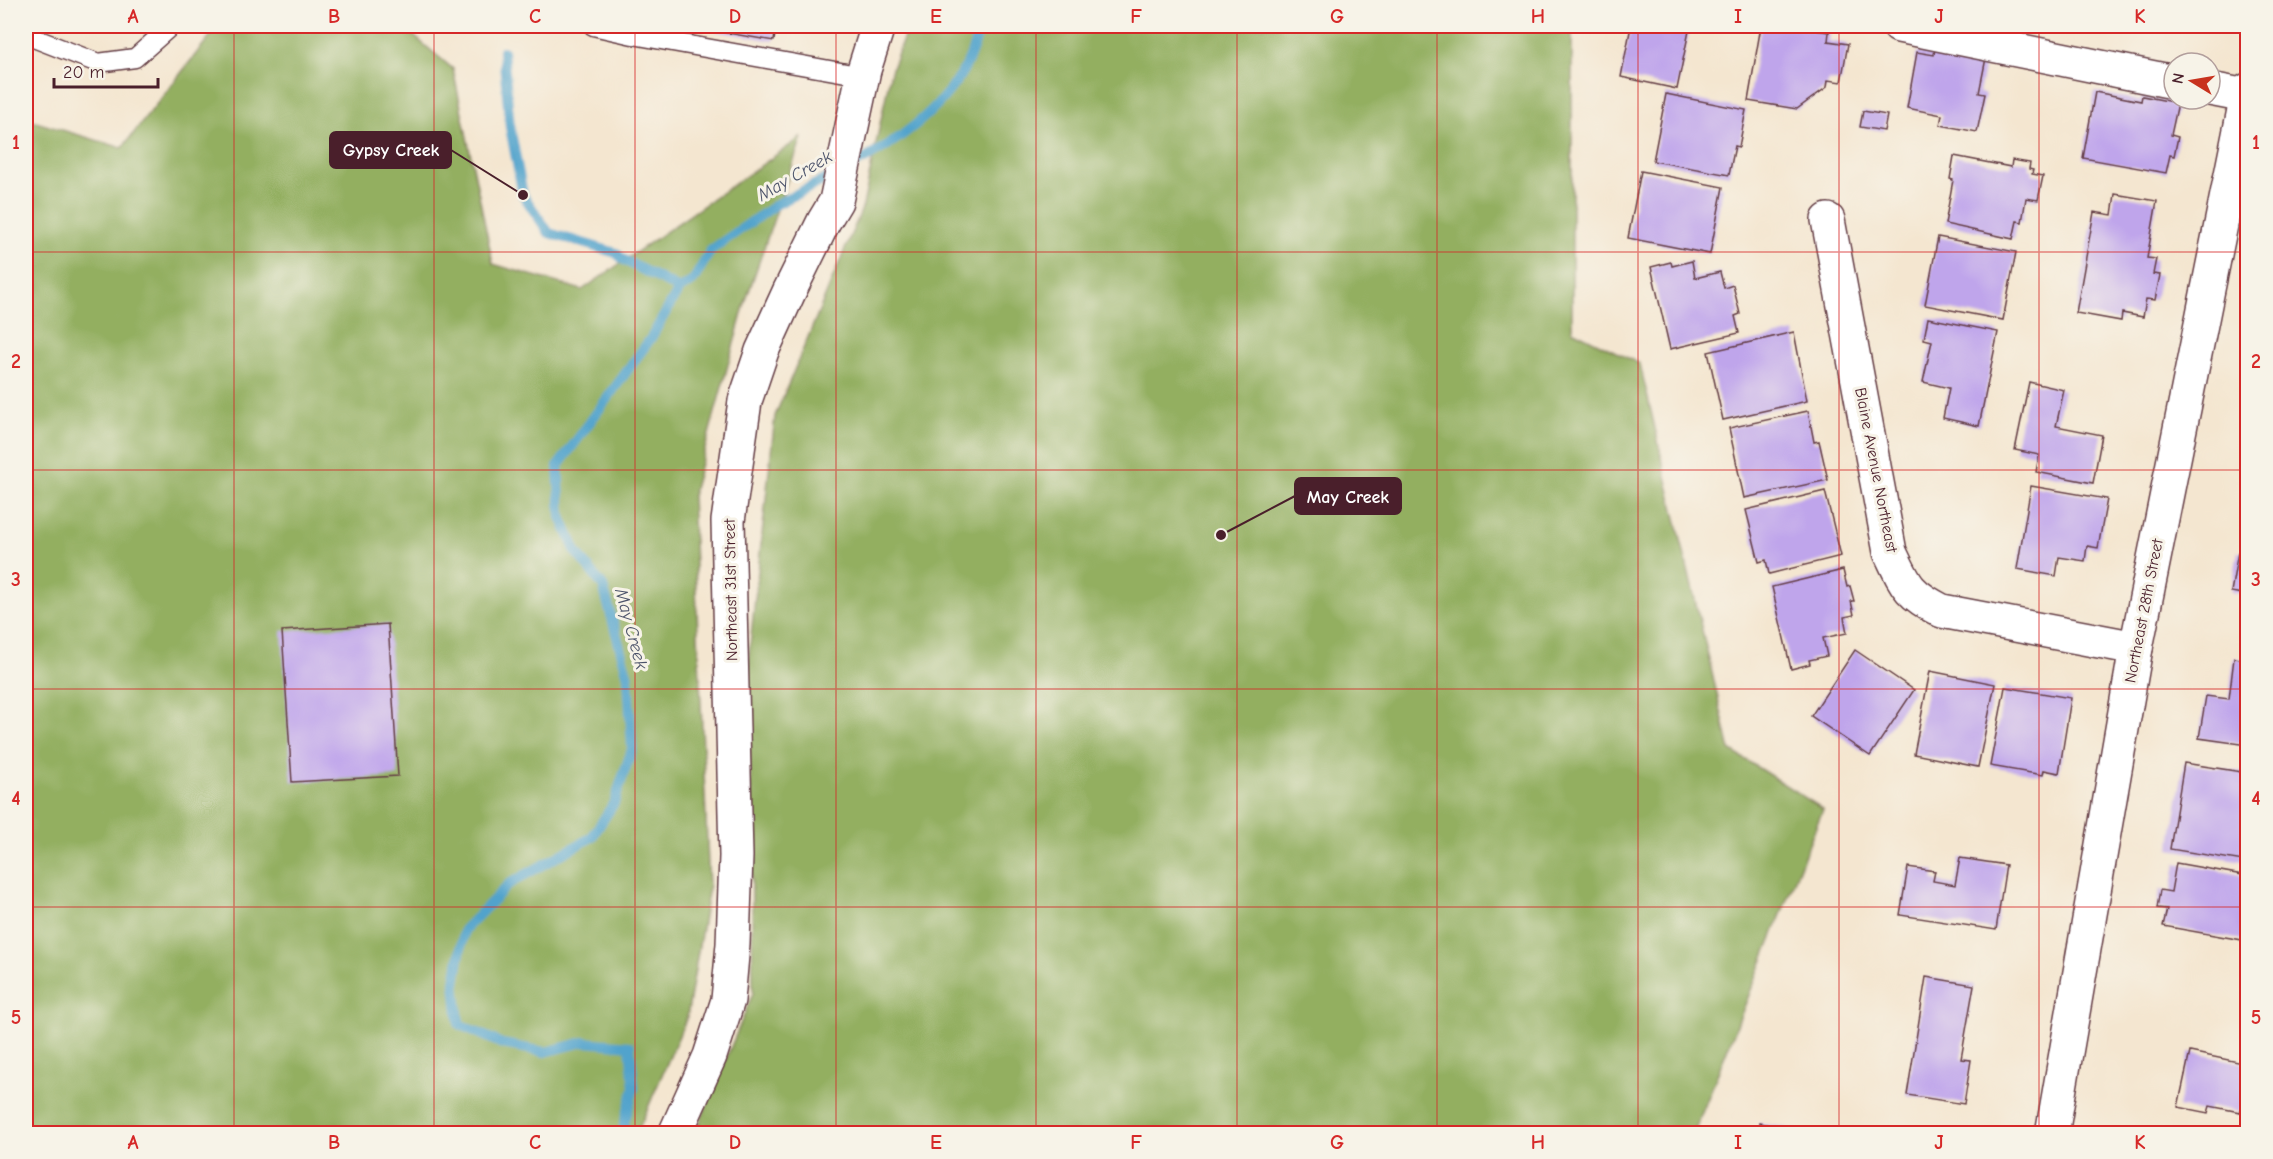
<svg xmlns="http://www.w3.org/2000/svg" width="2273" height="1159" font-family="'Comic Neue',sans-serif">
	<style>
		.forest { fill: #93af61; stroke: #6e6746; stroke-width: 1.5 }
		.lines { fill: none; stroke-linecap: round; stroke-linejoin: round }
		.stream { stroke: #51a3cc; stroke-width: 10 }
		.building { fill: #bfa5eb }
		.service-casing { stroke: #643d44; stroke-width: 21 }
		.minor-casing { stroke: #643d44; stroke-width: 36 }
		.service { stroke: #fff; stroke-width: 18 }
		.minor { stroke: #fff; stroke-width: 33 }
		.grid { fill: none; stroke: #d62828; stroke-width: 1.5; stroke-opacity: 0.55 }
		.labels { text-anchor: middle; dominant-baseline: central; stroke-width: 6; stroke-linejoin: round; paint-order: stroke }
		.street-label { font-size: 16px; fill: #4a1f2b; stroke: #f7f3e8 }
		.water-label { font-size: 18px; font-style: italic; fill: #4d546b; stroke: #f7f3e8 }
		.leader { fill: none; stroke: #4a1f2b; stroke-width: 2 }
		.callout-dot { fill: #4a1f2b; stroke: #f7f3e8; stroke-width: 2 }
		.callout { fill: #4a1f2b; stroke: #4a1f2b; stroke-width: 2 }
		.callout-label { font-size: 18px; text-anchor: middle; font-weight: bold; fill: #fff }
		.neatline { fill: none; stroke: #d62828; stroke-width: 2 }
		.grid-label { font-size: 20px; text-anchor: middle; font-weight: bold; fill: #d62828 }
	</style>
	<rect width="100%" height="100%" fill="#f7f3e8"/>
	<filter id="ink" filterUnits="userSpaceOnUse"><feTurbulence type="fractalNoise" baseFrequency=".0167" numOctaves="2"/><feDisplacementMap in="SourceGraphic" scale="12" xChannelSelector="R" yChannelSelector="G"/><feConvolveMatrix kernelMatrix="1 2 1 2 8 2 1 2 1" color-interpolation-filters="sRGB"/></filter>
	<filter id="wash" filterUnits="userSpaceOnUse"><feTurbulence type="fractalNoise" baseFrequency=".008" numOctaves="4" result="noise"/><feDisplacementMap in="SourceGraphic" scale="24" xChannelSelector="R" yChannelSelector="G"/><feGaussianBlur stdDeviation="1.35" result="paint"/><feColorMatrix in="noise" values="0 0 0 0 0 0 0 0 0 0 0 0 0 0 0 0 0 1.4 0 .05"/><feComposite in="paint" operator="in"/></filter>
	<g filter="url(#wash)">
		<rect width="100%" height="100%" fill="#f4e6d0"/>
		<g class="forest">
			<path d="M218,26H402L453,69L493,264L582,290L802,137L745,303L692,496L709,887L687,1017L637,1133H26V119L122,148Z"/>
			<path d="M908,26H1572V330L1640,364L1730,750L1823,809L1694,1133L695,1134L753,993L749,654L775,416L863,206L891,71Z"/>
		</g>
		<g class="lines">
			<g class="stream">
				<path d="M503,51L510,127L523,195L549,233L616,253L624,260L679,289"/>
				<path d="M851,166C894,145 939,112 964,69C971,57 976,40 980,26"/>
				<path d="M627,1134L624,1124L634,1088L630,1046L584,1042L545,1052L502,1044L459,1024L455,982L464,930L509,884L592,837L614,803L632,749L628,677L603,586L576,552L561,517L558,466L651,338L679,289L693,281L711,250L777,204L834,175"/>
			</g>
		</g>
		<g id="blocks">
			<g class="building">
				<path d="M711,26H776L774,41L710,30Z"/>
				<path d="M1631,26H1690L1677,89L1621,77Z"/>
				<path d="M1761,26H1802V28L1829,32L1828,41L1848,44L1841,82L1828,80L1827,87L1797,109L1748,101Z"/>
				<path d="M1935,48L1986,58L1979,93L1985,94L1977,132L1940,125L1942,115L1907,108L1917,52L1934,55Z"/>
				<path d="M2095,92L2141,101L2142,96L2178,103L2171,135L2178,137L2174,156L2170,155L2166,173L2083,158Z"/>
				<path d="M1666,94L1746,110L1739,147L1735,146L1729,175L1653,161Z"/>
				<path d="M1863,111L1887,115L1884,131L1860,127Z"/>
				<path d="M1954,156L2011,167L2012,160L2030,163L2029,169L2033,170L2032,174L2043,176L2038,200L2026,198L2022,222L2017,221L2013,239L1945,224L1953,180L1950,179Z"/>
				<path d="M1641,171L1723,187L1710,254L1628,238Z"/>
				<path d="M2115,194L2157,201L2147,258L2156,259L2153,274L2160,275L2155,300L2146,299L2143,317L2122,313L2121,321L2076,313L2094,212L2112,215Z"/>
				<path d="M1938,237L2016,252L2003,320L1925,305Z"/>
				<path d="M1692,261L1695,278L1720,272L1724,288L1733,285L1740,314L1735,316L1739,333L1670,349L1651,267L1671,262L1672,266Z"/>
				<path d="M1928,318L1998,332L1979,426L1943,418L1949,388L1923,382L1932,341L1924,339Z"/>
				<path d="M1794,332L1807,401L1723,420L1708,352Z"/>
				<path d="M2029,382L2064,390L2056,426L2102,435L2093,483L2036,472L2039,455L2015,450Z"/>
				<path d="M1808,411L1814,442L1819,441L1828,480L1744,498L1729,428Z"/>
				<path d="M2031,486L2107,499L2098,548L2087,546L2085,561L2059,557L2056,576L2017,569Z"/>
				<path d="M1825,491L1841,556L1769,574L1766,560L1759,562L1746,510Z"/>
				<path d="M2238,552L2248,553V595L2231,592Z"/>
				<path d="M1843,570L1847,587L1850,586L1854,601H1851L1854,615L1844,617L1847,633L1823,638L1827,656L1809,660L1810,664L1791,669L1772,587Z"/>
				<path d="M388,624L398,776L292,782L282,631Z"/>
				<path d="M1855,650L1914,690L1870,756L1811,716Z"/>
				<path d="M2234,658L2248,660V745L2199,738L2206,696L2229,699Z"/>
				<path d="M1930,671L1995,684L1978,767L1914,754Z"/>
				<path d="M2005,687L2071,698L2059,773L2044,770L2043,775L1990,766Z"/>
				<path d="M2184,763L2248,773V834L2243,861L2170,849Z"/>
				<path d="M1960,858L2006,865L1996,930L1900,915L1908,867L1935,871L1933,881L1955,885Z"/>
				<path d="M2176,863L2248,876V941L2163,926L2167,909L2157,908L2160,890L2171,892Z"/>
				<path d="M1926,977L1974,985L1961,1059L1971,1060L1964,1104L1907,1095Z"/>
				<path d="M2190,1052L2248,1064V1077L2240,1112L2210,1106L2208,1113L2178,1107Z"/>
				<path d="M1759,1123L1808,1132L1807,1134H1757Z"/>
			</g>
		</g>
	</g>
	<g filter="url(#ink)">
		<use href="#blocks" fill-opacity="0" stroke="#643d44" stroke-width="1.5"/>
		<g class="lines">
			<defs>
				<g id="service">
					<path d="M593,26L633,35L863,76"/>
					<path d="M26,35L98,63L135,58L171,26"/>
				</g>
				<g id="minor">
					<path d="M1899,26L2174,82"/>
					<path d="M2210,89L2246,96"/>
					<path d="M1828,220L1890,552C1906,586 1908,594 1942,611L2136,648"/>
					<path d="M675,1134L710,1056L728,1000L733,944L736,856L728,521L745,401L762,351L789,292L824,221L836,201L864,70L878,26"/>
					<path d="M2052,1134L2136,648L2248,90"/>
				</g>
			</defs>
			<use href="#service" class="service-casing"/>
			<use href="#minor" class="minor-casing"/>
			<use href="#service" class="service"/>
			<use href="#minor" class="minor"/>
		</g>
	</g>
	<path class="grid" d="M234,26V1134M434,26V1134M635,26V1134M836,26V1134M1036,26V1134M1237,26V1134M1437,26V1134M1638,26V1134M1839,26V1134M2039,26V1134M26,252H2248M26,470H2248M26,689H2248M26,907H2248"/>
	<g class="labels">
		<g class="street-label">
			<text transform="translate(1876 470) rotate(79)">Blaine Avenue Northeast</text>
			<text transform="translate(731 590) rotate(-91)">Northeast 31st Street</text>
			<text transform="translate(2144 611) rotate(-79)">Northeast 28th Street</text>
		</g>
		<g class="water-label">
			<text transform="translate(795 176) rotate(-30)">May Creek</text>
			<text transform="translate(631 629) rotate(75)">May Creek</text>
		</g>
	</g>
	<path class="leader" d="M523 195L451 150M1221 535L1295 496"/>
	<g class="callout-dot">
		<circle cx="523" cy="195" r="6"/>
		<circle cx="1221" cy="535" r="6"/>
	</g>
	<g class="callout">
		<rect x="330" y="132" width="121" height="36" rx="6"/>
		<rect x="1295" y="478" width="106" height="36" rx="6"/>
	</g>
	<g class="callout-label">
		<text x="391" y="156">Gypsy Creek</text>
		<text x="1348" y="503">May Creek</text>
	</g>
	<rect width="2273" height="1159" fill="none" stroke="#f7f3e8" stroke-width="66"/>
	<g transform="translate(2192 81) rotate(281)"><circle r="28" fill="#f7f3e8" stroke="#b29e9c" stroke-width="1.5"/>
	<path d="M0-4.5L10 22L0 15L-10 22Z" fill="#c8321e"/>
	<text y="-9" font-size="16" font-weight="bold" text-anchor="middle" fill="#4a1f2b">N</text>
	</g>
	<path d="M54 78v9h104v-9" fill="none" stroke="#4a1f2b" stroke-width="3"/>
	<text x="63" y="78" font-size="18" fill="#4a1f2b" stroke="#f7f3e8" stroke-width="4.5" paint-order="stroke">20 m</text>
	<rect x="33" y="33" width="2207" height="1093" class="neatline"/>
	<g class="grid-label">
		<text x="133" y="23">A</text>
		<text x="334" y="23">B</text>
		<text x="535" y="23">C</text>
		<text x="735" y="23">D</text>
		<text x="936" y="23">E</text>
		<text x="1136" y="23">F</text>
		<text x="1337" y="23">G</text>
		<text x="1538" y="23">H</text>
		<text x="1738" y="23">I</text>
		<text x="1939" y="23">J</text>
		<text x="2140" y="23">K</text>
		<text x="16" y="149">1</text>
		<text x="2256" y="149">1</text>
		<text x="16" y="368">2</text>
		<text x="2256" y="368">2</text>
		<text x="16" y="586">3</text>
		<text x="2256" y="586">3</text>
		<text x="16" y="805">4</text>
		<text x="2256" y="805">4</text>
		<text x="16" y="1024">5</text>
		<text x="2256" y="1024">5</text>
		<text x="133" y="1149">A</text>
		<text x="334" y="1149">B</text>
		<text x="535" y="1149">C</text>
		<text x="735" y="1149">D</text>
		<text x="936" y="1149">E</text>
		<text x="1136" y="1149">F</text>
		<text x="1337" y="1149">G</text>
		<text x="1538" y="1149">H</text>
		<text x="1738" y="1149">I</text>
		<text x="1939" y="1149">J</text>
		<text x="2140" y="1149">K</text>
	</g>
</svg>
